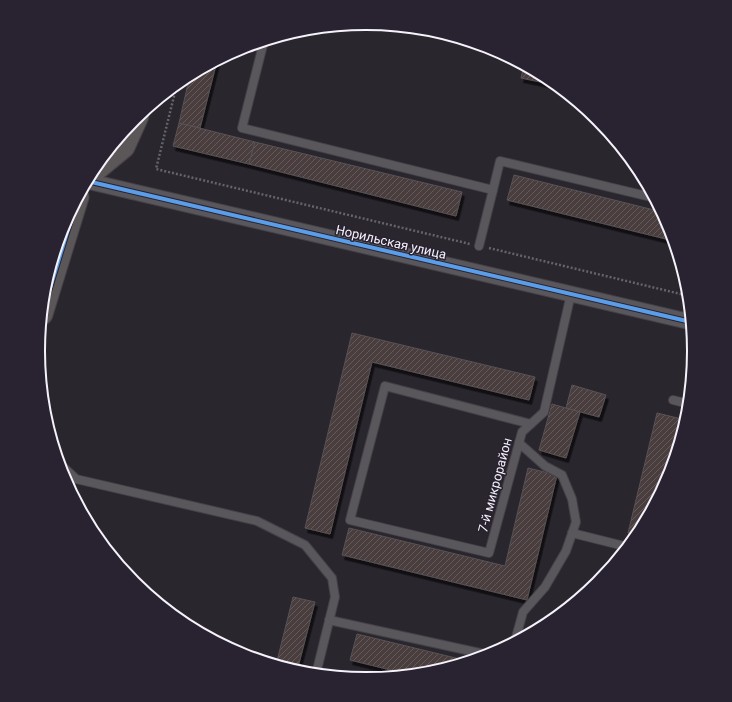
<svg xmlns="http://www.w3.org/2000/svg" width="732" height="702" font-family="Roboto,sans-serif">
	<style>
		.building { fill: url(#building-hatch); stroke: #585255; filter: url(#shadow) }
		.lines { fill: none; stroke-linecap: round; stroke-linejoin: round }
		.lane-casing { stroke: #444147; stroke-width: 10 }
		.street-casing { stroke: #444147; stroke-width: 17 }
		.secondary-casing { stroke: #444147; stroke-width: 23 }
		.path { stroke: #666369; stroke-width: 2.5; stroke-dasharray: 2 2; stroke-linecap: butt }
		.lane { stroke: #59575c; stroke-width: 8 }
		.street { stroke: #59575c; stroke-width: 15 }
		.secondary { stroke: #5b5759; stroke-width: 21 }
		.cycleway-casing { stroke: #292331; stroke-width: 6 }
		.cycleway { stroke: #5a9eea; stroke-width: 4 }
		.labels { text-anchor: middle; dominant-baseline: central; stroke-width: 3; stroke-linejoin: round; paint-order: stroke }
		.street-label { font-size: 13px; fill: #f5f2fb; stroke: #292331 }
		.rim { fill: none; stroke: #f5f2fb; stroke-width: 2 }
	</style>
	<defs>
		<pattern id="building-hatch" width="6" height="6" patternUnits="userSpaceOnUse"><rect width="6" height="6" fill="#483d3e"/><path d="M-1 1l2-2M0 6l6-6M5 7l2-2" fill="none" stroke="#635a5b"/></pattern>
		<filter id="shadow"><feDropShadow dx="2.5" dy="4.5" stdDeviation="0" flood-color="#0009"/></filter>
	</defs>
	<rect width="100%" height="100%" fill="#2a262e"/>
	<g class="building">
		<path d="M217,61L200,128L179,123L190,75Z"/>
		<path d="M524,65L548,78L555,84V85L521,78Z"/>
		<path d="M179,123L255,142L249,164L173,146Z"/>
		<path d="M255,142L462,192L456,216L249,164Z"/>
		<path d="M514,175L662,212L669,226L674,241L507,200Z"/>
		<path d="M352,333L535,377L529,400L372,362L330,534L305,528Z"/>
		<path d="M572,385L606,395L599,417L566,408Z"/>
		<path d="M552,404L580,412L566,458L539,450Z"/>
		<path d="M657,413L686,420L680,440L675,438L663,488L637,535L628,533Z"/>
		<path d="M528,468L557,475L527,600L342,555L349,528L505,566Z"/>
		<path d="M293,597L315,602L297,671L276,665Z"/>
		<path d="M357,634L468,661L430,673L411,675L350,660Z"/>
	</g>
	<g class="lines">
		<defs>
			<g id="lane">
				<path d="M264,41L242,128L493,190L479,246"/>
				<path d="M493,190L500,161L655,198"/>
				<path d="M673,400L689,404"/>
				<path d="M531,424L385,386L350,520L489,553L522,432L544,412L571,294"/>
				<path d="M59,463L76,479L257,521L305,545L332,578L335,597L316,674"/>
				<path d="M572,533L628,547"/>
				<path d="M329,620L489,655"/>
				<path d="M515,641L523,612L545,587L566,551L576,522L572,499L562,475L545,466L519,443"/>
			</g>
			<path id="street" d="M87,181L691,322"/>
			<g id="secondary">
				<path d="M90,175L124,147L138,116"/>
				<path d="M42,314L78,197"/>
			</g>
		</defs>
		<use href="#lane" class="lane-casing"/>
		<use href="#street" class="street-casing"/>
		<use href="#secondary" class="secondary-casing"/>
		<g class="path">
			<path d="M177,84L156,169L470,244"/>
			<path d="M489,248L689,296"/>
		</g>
		<use href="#lane" class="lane"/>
		<use href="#street" class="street"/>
		<use href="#secondary" class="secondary"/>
		<defs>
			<g id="cycleway">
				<path d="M87,181L691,322"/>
				<path d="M42,314L78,197"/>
			</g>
		</defs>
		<use href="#cycleway" class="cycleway-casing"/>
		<use href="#cycleway" class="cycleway"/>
	</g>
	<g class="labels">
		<g class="street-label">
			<text transform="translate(391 242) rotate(13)">Норильская улица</text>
			<text transform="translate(495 485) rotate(-75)">7-й микрорайон</text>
		</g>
	</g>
	<path d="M0 0H732V702H0ZM45 351a321 321 0 1 1 642 0a321 321 0 1 1-642 0Z" fill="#292331" fill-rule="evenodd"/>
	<path class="rim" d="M45 351a321 321 0 1 1 642 0a321 321 0 1 1-642 0Z"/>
</svg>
